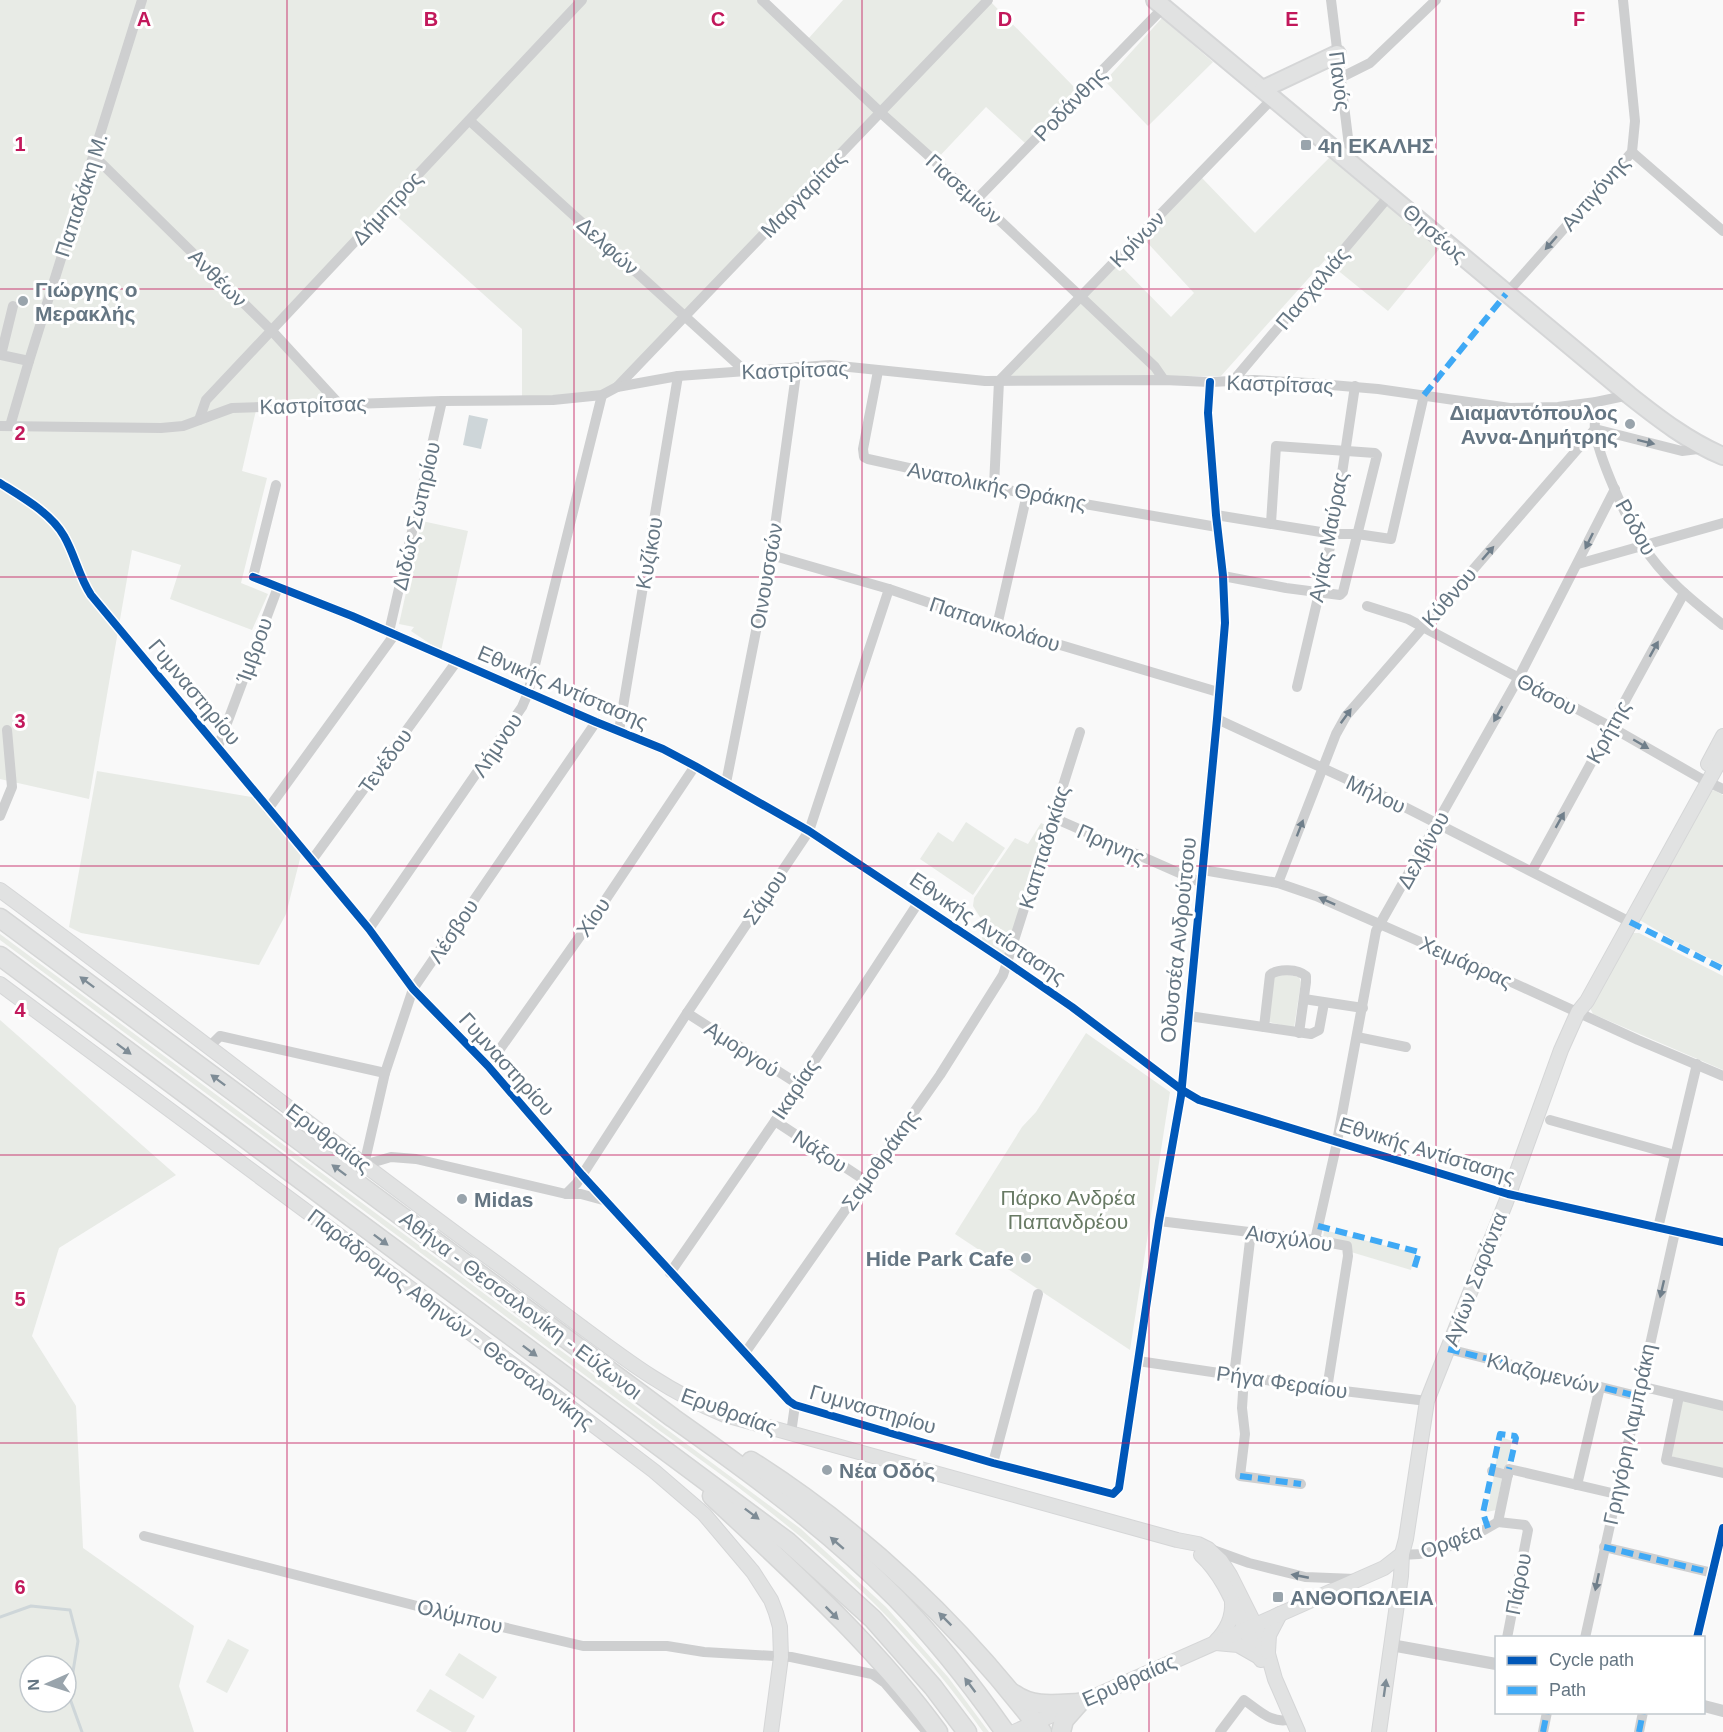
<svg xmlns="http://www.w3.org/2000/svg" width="1723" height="1732" font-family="Helvetica,sans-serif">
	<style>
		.green { fill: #e8ebe6; fill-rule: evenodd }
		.water { fill: #ced6d9 }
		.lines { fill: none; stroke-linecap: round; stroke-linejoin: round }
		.stream { stroke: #ced6d9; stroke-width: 3 }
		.secondary-casing { stroke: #d5d6d7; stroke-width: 16 }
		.primary-casing { stroke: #d5d6d7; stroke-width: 20 }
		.motorway-casing { stroke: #d5d6d6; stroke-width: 21 }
		.minor { stroke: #cecfd0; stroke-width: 10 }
		.tertiary { stroke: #cecfd0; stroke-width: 12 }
		.secondary { stroke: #e1e2e2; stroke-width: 14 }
		.primary { stroke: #e1e2e2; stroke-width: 16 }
		.motorway { stroke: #e1e2e2; stroke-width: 18 }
		.quiet { stroke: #3fa9f5; stroke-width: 6; stroke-dasharray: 12 6; stroke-linecap: butt }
		.cycleway-casing { stroke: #fff; stroke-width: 11 }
		.cycleway { stroke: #0057b8; stroke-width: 8 }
		.oneway { fill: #707f8b }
		.oneway2 { fill: #7e8c96 }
		.grid { fill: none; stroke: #c2185b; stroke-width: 1.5; stroke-opacity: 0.55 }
		.poi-dot { fill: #99a4ac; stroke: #fff; stroke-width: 2 }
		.labels { text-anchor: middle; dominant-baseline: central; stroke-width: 6; stroke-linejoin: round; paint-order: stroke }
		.street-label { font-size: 21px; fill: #657683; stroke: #fff }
		.poi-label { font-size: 21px; font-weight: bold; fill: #657683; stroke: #fff; text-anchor: start }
		.park-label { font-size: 21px; fill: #687a64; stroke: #fff }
		.grid-label { font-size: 20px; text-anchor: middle; font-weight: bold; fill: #c2185b; stroke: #fff; stroke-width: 6; stroke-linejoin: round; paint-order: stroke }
	</style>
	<rect width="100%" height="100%" fill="#f9f9f9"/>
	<g class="green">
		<path d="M0,0H757L881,114L688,317L602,394L522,399V329L391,211L272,332L338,404L257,406L242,471L267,478L241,583L268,594L252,630L170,599L181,565L132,550L89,799L0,779Z"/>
		<path d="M843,0H989L1076,89L1025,143L986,107L936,160L808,39Z"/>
		<path d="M1162,18L1213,62L1148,126L1105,81Z"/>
		<path d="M1330,157L1440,248L1388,311L1325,260L1221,376H1009L1119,264L1171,317L1194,293L1143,238L1202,178L1255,233Z"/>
		<path d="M422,521L468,531L441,651L411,631L414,627L399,624Z"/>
		<path d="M97,771L263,799L303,847L286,914L259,965L81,933L69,927Z"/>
		<path d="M1714,790L1723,795V965L1675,941L1638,919L1708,793Z"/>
		<path d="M966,822L1005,848L973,895L920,859L938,832L953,842Z"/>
		<path d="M1041,823L1050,827L1011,959L982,941L983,922L973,906L974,898L1015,838L1028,844Z"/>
		<path d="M1630,933H1639L1723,976V1070L1593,1014L1590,1008Z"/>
		<path d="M0,934L801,1529L886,1607L948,1677L989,1732H983C895,1606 785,1518 660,1431L0,940Z"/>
		<path d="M1278,973L1299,977L1301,982L1294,1028L1269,1022L1273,978Z"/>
		<path d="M0,1020L176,1175L59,1248L32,1336L76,1406L83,1548L194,1626L179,1686L194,1732H0ZM30,1666H66V1702H30Z"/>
		<path d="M1086,1033L1170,1092L1130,1350L955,1234L1022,1127L1036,1112Z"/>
		<path d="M1324,1230L1415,1253L1411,1270L1351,1252L1323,1239Z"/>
		<path d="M1681,1400L1723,1410V1469L1670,1456Z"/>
		<path d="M1504,1438L1512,1441L1506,1469L1495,1467L1501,1439Z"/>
		<path d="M1494,1476L1502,1478L1496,1510L1487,1512Z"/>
		<path d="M228,1639L249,1650L227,1693L206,1682Z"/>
		<path d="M459,1653L497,1677L483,1699L445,1675Z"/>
		<path d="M430,1689L475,1716L466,1732H452L416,1711Z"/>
	</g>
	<path class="water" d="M469,415L488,419L481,449L463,445Z"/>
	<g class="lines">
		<path class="stream" d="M0,1617L31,1606L70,1610L78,1641L69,1696L82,1732"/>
		<defs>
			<g id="secondary">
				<path d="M1708,764L1723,736"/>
				<path d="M0,890C160,1008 317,1131 477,1249C513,1275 548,1302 583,1328C630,1363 670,1393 725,1415L1177,1540L1198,1544L1208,1549L1221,1561L1230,1575L1255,1625L1268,1654L1275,1679L1298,1732"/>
				<path d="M0,984L550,1392L654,1471L704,1514L753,1572L771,1600L776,1613L780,1627L781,1657L771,1732"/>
				<path d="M1201,1555C1232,1584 1239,1625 1261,1660"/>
				<path d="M1216,1641C1227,1630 1233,1617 1232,1602"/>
				<path d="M1216,1643L1238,1645L1259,1657"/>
				<path d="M1268,1652L1269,1635L1280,1614"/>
				<path d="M1014,1732L1384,1568L1402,1554"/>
				<path d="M1379,1732L1401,1576L1402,1554L1406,1539L1427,1401L1506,1202L1561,1050L1578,1012L1587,1001L1723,755"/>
			</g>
			<g id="primary">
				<path d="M1155,0L1629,395C1658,418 1689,442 1723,456"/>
				<path d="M1263,89L1337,54"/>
			</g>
			<g id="motorway">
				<path d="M0,918L673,1418C751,1473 829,1530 896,1598C936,1639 972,1685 1005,1732"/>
				<path d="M0,956L788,1542L873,1619L933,1687L967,1732"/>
				<path d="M751,1461C863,1532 962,1626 1042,1732"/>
				<path d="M712,1496C791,1570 874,1644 938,1732"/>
				<path d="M1014,1694C1033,1708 1056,1704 1079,1703"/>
				<path d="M1061,1732L1064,1720L1079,1703"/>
			</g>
		</defs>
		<use href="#secondary" class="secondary-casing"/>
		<use href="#primary" class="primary-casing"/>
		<use href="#motorway" class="motorway-casing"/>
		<g class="minor">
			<path d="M762,0L881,113L977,199L1155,367L1164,380"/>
			<path d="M1331,0L1351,162"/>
			<path d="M1340,78L1370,63L1436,0"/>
			<path d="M470,121L745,371"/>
			<path d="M1632,152L1723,231"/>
			<path d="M94,156L272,331L339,404"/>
			<path d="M977,199L1163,8"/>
			<path d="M1506,294L1632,152L1635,121L1623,0"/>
			<path d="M13,306L1,355L29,361"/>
			<path d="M878,371L863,449L864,457L868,459L1027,494L1217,527"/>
			<path d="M999,381L1274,97"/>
			<path d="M1233,381L1390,195"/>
			<path d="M617,387L988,0"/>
			<path d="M1596,402C1596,411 1594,421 1595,430C1598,457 1627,520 1642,544C1662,577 1694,602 1723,625"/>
			<path d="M199,420L206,400L582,0"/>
			<path d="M0,426L161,428L183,426L232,408L442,401L553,400L602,395L617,387L678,376L830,365L985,381L1164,380L1210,382L1254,380L1308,383L1378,389L1510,408L1558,407L1596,402L1629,395"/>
			<path d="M10,426L29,361L142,0"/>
			<path d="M0,483C22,497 51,513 64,536C75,555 79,577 91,595L369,929L413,989L488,1066L582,1175L789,1401L795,1405L993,1463L1113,1494L1119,1488L1159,1221L1181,1096L1217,719L1225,623L1223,576L1216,515L1208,413L1210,382"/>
			<path d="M276,485L253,577L352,616L596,722L663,749L695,766L809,831L1008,963L1072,1007L1182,1090L1199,1100L1508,1194L1723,1242"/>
			<path d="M994,486L999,381"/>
			<path d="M1216,515L1333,534H1357L1391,539L1424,395"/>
			<path d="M771,555L889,589L997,626L1218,692"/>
			<path d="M1578,564L1723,523"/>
			<path d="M1223,576L1286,588L1340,595L1343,592L1377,455L1375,453L1276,446L1271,523"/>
			<path d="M1367,606L1408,619L1611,727L1700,778L1723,789"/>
			<path d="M997,626L1027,494"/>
			<path d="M389,632L442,401"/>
			<path d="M1297,687L1333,534L1355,386"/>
			<path d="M1217,719L1385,797L1630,922"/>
			<path d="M596,722L413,989L385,1073L364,1165L391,1157L416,1159L566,1194L577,1183L687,1013L809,831L889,589"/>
			<path d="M619,731L678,376"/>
			<path d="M218,747L278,587"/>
			<path d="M726,783L771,555L797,367"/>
			<path d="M268,809L395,634"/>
			<path d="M0,816L12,787L7,730"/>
			<path d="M1054,818L1202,883"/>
			<path d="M312,860L457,661"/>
			<path d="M1203,870L1278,883L1316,896L1509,981L1638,1040L1723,1076"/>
			<path d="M1532,871L1684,593"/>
			<path d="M1278,883L1336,734L1346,716L1595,429L1682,451L1706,448"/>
			<path d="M369,929L522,707L528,693L602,395"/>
			<path d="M1304,999L1363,1008"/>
			<path d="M687,1013L798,1084"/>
			<path d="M1189,1016L1311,1034L1319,1030L1324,1003"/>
			<path d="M1264,1027L1270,975C1278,968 1298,969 1306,976V982L1299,1033"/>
			<path d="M1357,1037L1406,1047"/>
			<path d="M209,1047L220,1036L385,1073"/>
			<path d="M488,1066L600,908L695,766"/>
			<path d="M1550,1120L1675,1155"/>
			<path d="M775,1121L866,1181"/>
			<path d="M566,1194H581L603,1200"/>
			<path d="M1159,1221L1315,1240L1347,1246L1348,1256L1327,1389"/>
			<path d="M1658,1228L1697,1064"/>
			<path d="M1315,1240L1336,1147L1376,931L1518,679L1615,489"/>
			<path d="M670,1273L775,1121L918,903"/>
			<path d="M1448,1349L1637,1396"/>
			<path d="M745,1353L940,1075L1003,975L1080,732"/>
			<path d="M1138,1361L1327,1389L1427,1401"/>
			<path d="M1234,1376L1251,1232"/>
			<path d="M1244,1377L1242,1408L1245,1434L1240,1476L1301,1484"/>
			<path d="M1640,1386L1723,1406"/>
			<path d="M1679,1396L1666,1460L1723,1473"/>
			<path d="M791,1433L795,1405"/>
			<path d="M993,1463L1038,1294"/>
			<path d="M1492,1471L1508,1475"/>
			<path d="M1577,1485L1600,1387"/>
			<path d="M1498,1522L1509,1469L1616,1494"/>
			<path d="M1498,1522L1525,1525L1528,1530L1507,1638"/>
			<path d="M144,1536L456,1616L583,1646H667L704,1652L791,1657L872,1674L885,1683L926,1731"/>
			<path d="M1604,1547L1713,1573"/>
			<path d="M1213,1550L1249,1563L1305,1577L1355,1579"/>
			<path d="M1402,1554C1432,1558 1473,1537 1498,1522"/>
			<path d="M1585,1638L1675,1232"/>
			<path d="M1697,1638L1723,1528"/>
			<path d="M1220,1732L1244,1700C1260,1711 1272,1725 1292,1719"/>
			<path d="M1543,1732L1547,1712"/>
			<path d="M1639,1732L1643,1712"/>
		</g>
		<g class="tertiary">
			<path d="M1391,1645L1496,1664"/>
			<path d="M1704,1706L1723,1711"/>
		</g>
		<use href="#secondary" class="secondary"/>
		<use href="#primary" class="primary"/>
		<use href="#motorway" class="motorway"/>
		<g class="quiet">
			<path d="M1424,395L1506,294"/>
			<path d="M1630,922L1723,969"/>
			<path d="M1318,1226L1419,1252L1413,1272"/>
			<path d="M1448,1349L1637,1396"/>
			<path d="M1240,1476L1301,1484"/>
			<path d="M1488,1528L1483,1513L1500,1434L1515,1436L1516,1438L1509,1469"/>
			<path d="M1604,1547L1713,1573"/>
			<path d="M1543,1732L1547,1712"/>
			<path d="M1639,1732L1643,1712"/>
		</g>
		<defs>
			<g id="cycleway">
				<path d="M0,483C22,497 51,513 64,536C75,555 79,577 91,595L369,929L413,989L488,1066L582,1175L789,1401L795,1405L993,1463L1113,1494L1119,1488L1159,1221L1181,1096L1217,719L1225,623L1223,576L1216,515L1208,413L1210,382"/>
				<path d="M253,577L352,616L596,722L663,749L695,766L809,831L1008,963L1072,1007L1182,1090L1199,1100L1508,1194L1723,1242"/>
				<path d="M1697,1638L1723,1528"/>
			</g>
		</defs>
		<use href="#cycleway" class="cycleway-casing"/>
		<use href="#cycleway" class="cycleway"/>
	</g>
	<defs><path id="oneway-solid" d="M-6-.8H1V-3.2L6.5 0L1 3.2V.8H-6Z" transform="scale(1.5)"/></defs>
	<g class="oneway">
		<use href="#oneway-solid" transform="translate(1551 243) rotate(131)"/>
		<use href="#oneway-solid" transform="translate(1646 442) rotate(14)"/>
		<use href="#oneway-solid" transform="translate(1589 541) rotate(116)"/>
		<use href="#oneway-solid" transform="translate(1488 553) rotate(-49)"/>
		<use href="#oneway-solid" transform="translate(1654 649) rotate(-61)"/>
		<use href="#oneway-solid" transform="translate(1498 714) rotate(119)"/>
		<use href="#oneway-solid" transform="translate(1346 716) rotate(-54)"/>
		<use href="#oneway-solid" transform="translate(1641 744) rotate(30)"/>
		<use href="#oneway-solid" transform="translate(1560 820) rotate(-61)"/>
		<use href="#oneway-solid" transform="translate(1300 828) rotate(-69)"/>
		<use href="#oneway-solid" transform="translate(1327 901) rotate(-156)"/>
		<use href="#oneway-solid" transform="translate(1662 1289) rotate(103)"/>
		<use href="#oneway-solid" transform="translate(1300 1576) rotate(-169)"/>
		<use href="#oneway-solid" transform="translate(1597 1582) rotate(102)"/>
	</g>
	<g class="oneway2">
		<use href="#oneway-solid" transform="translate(87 982) rotate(-143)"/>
		<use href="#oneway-solid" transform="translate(124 1049) rotate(37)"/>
		<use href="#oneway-solid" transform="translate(218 1080) rotate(-143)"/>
		<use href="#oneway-solid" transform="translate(339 1170) rotate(-143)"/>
		<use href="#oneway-solid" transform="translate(381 1240) rotate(37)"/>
		<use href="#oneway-solid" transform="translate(530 1351) rotate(37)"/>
		<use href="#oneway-solid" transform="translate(752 1514) rotate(37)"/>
		<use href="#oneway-solid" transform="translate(837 1543) rotate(-139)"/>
		<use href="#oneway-solid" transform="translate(832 1613) rotate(45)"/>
		<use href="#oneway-solid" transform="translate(945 1619) rotate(-135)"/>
		<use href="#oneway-solid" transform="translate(970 1685) rotate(-127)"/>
		<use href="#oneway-solid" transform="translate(1385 1688) rotate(-82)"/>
	</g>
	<path class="grid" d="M287,0V1732M574,0V1732M862,0V1732M1149,0V1732M1436,0V1732M0,289H1723M0,577H1723M0,866H1723M0,1155H1723M0,1443H1723"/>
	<g class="poi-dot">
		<rect x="1300" y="139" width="12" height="12" rx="3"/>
		<circle cx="23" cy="301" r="6"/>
		<circle cx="1630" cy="424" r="6"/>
		<circle cx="462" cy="1199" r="6"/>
		<circle cx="1026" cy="1258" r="6"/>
		<circle cx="827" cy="1470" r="6"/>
		<rect x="1272" y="1591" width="12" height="12" rx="3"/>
	</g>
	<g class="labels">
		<g class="street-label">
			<text transform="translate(1340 81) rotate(83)">Πανός</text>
			<text transform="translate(1070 104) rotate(-46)">Ροδάνθης</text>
			<text transform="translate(964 189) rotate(42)">Γιασεμιών</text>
			<text transform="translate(1595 193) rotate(-49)">Αντιγόνης</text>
			<text transform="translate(803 194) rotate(-46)">Μαργαρίτας</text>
			<text transform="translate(81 195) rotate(-72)">Παπαδάκη Μ.</text>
			<text transform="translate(387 208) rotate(-47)">Δήμητρος</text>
			<text transform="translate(1435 233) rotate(41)">Θησέως</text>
			<text transform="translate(1137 239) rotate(-46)">Κρίνων</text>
			<text transform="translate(608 246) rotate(42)">Δελφών</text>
			<text transform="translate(218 278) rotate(45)">Ανθέων</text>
			<text transform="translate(1312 288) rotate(-50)">Πασχαλιάς</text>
			<text transform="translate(795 370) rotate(-2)">Καστρίτσας</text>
			<text transform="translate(1280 384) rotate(2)">Καστρίτσας</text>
			<text transform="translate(313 405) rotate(-2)">Καστρίτσας</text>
			<text transform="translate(997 486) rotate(11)">Ανατολικής Θράκης</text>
			<text transform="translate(416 516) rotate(-77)">Διδώς Σωτηρίου</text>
			<text transform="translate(1636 527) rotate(61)">Ρόδου</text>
			<text transform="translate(1328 537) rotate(-79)">Αγίας Μαύρας</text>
			<text transform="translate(649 553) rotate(-80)">Κυζίκου</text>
			<text transform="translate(766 576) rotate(-80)">Οινουσσών</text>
			<text transform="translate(1449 597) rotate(-49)">Κύθνου</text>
			<text transform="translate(995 624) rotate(18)">Παπανικολάου</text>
			<text transform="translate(254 650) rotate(-70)">Ίμβρου</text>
			<text transform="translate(563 687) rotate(23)">Εθνικής Αντίστασης</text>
			<text transform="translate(195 692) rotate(50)">Γυμναστηρίου</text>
			<text transform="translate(1547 694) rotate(28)">Θάσου</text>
			<text transform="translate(1608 732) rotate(-61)">Κρήτης</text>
			<text transform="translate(497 745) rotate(-56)">Λήμνου</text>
			<text transform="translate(385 761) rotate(-54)">Τενέδου</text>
			<text transform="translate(1376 794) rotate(25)">Μήλου</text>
			<text transform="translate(1111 844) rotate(24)">Πρηνης</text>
			<text transform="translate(1044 847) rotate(-73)">Καππαδοκίας</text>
			<text transform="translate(1423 850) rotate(-61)">Δελβίνου</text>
			<text transform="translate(765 897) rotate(-56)">Σάμου</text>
			<text transform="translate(593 917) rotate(-55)">Χίου</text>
			<text transform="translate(988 928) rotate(34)">Εθνικής Αντίστασης</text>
			<text transform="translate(453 931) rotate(-56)">Λέσβου</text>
			<text transform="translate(1178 940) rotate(-84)">Οδυσσέα Ανδρούτσου</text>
			<text transform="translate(1466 962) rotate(24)">Χειμάρρας</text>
			<text transform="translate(742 1049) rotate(33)">Αμοργού</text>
			<text transform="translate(507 1064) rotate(48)">Γυμναστηρίου</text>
			<text transform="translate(795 1089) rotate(-57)">Ικαρίας</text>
			<text transform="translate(329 1138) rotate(37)">Ερυθραίας</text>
			<text transform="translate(1427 1150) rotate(17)">Εθνικής Αντίστασης</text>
			<text transform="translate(820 1151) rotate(33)">Νάξου</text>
			<text transform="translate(880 1160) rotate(-55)">Σαμοθράκης</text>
			<text transform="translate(1289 1238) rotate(8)">Αισχύλου</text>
			<text transform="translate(1475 1279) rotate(-69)">Αγίων Σαράντα</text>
			<text transform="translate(521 1305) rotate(37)">Αθήνα - Θεσσαλονίκη - Εύζωνοι</text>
			<text transform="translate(451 1319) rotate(37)">Παράδρομος Αθηνών - Θεσσαλονίκης</text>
			<text transform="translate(1543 1373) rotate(14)">Κλαζομενών</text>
			<text transform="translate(1282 1382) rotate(8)">Ρήγα Φεραίου</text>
			<text transform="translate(873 1409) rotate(16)">Γυμναστηρίου</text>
			<text transform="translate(729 1411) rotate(20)">Ερυθραίας</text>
			<text transform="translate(1629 1434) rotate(-78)">Γρηγόρη Λαμπράκη</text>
			<text transform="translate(1451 1541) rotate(-20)">Ορφέα</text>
			<text transform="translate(1518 1584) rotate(-79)">Πάρου</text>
			<text transform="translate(460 1616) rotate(14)">Ολύμπου</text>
			<text transform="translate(1129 1680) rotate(-24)">Ερυθραίας</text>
		</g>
		<g class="poi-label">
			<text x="1318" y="145">4η ΕΚΑΛΗΣ</text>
			<text x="35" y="289">Γιώργης ο<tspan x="35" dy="24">Μερακλής</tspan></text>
			<text x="1618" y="412" text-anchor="end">Διαμαντόπουλος<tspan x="1618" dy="24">Αννα-Δημήτρης</tspan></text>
			<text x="474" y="1199">Midas</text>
			<text x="1014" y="1258" text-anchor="end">Hide Park Cafe</text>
			<text x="839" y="1470">Νέα Οδός</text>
			<text x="1290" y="1597">ΑΝΘΟΠΩΛΕΙΑ</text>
		</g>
		<g class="park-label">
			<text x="1068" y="1197">Πάρκο Ανδρέα<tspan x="1068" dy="24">Παπανδρέου</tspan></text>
		</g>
	</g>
	<g class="grid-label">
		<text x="144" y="26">A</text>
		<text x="431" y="26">B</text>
		<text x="718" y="26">C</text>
		<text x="1005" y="26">D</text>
		<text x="1292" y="26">E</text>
		<text x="1579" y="26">F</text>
		<text x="20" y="151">1</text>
		<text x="20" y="440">2</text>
		<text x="20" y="728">3</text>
		<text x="20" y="1017">4</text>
		<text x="20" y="1306">5</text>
		<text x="20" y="1594">6</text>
	</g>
	<rect x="1495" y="1636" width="210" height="78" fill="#ffffff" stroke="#c1c8cd" stroke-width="1.5"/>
	<rect x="1507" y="1656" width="30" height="9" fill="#0057b8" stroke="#c1c8cd" stroke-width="1.5"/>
	<text x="1549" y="1666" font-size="18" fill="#657683">Cycle path</text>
	<rect x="1507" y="1686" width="30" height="9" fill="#3fa9f5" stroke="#c1c8cd" stroke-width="1.5"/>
	<text x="1549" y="1696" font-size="18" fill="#657683">Path</text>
	<g transform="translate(48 1684) rotate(267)"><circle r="28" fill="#ffffff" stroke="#c1c8cd" stroke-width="1.5"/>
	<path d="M0-4.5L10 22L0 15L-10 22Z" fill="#99a4ac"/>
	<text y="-9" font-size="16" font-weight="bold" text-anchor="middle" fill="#657683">N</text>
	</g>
</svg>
